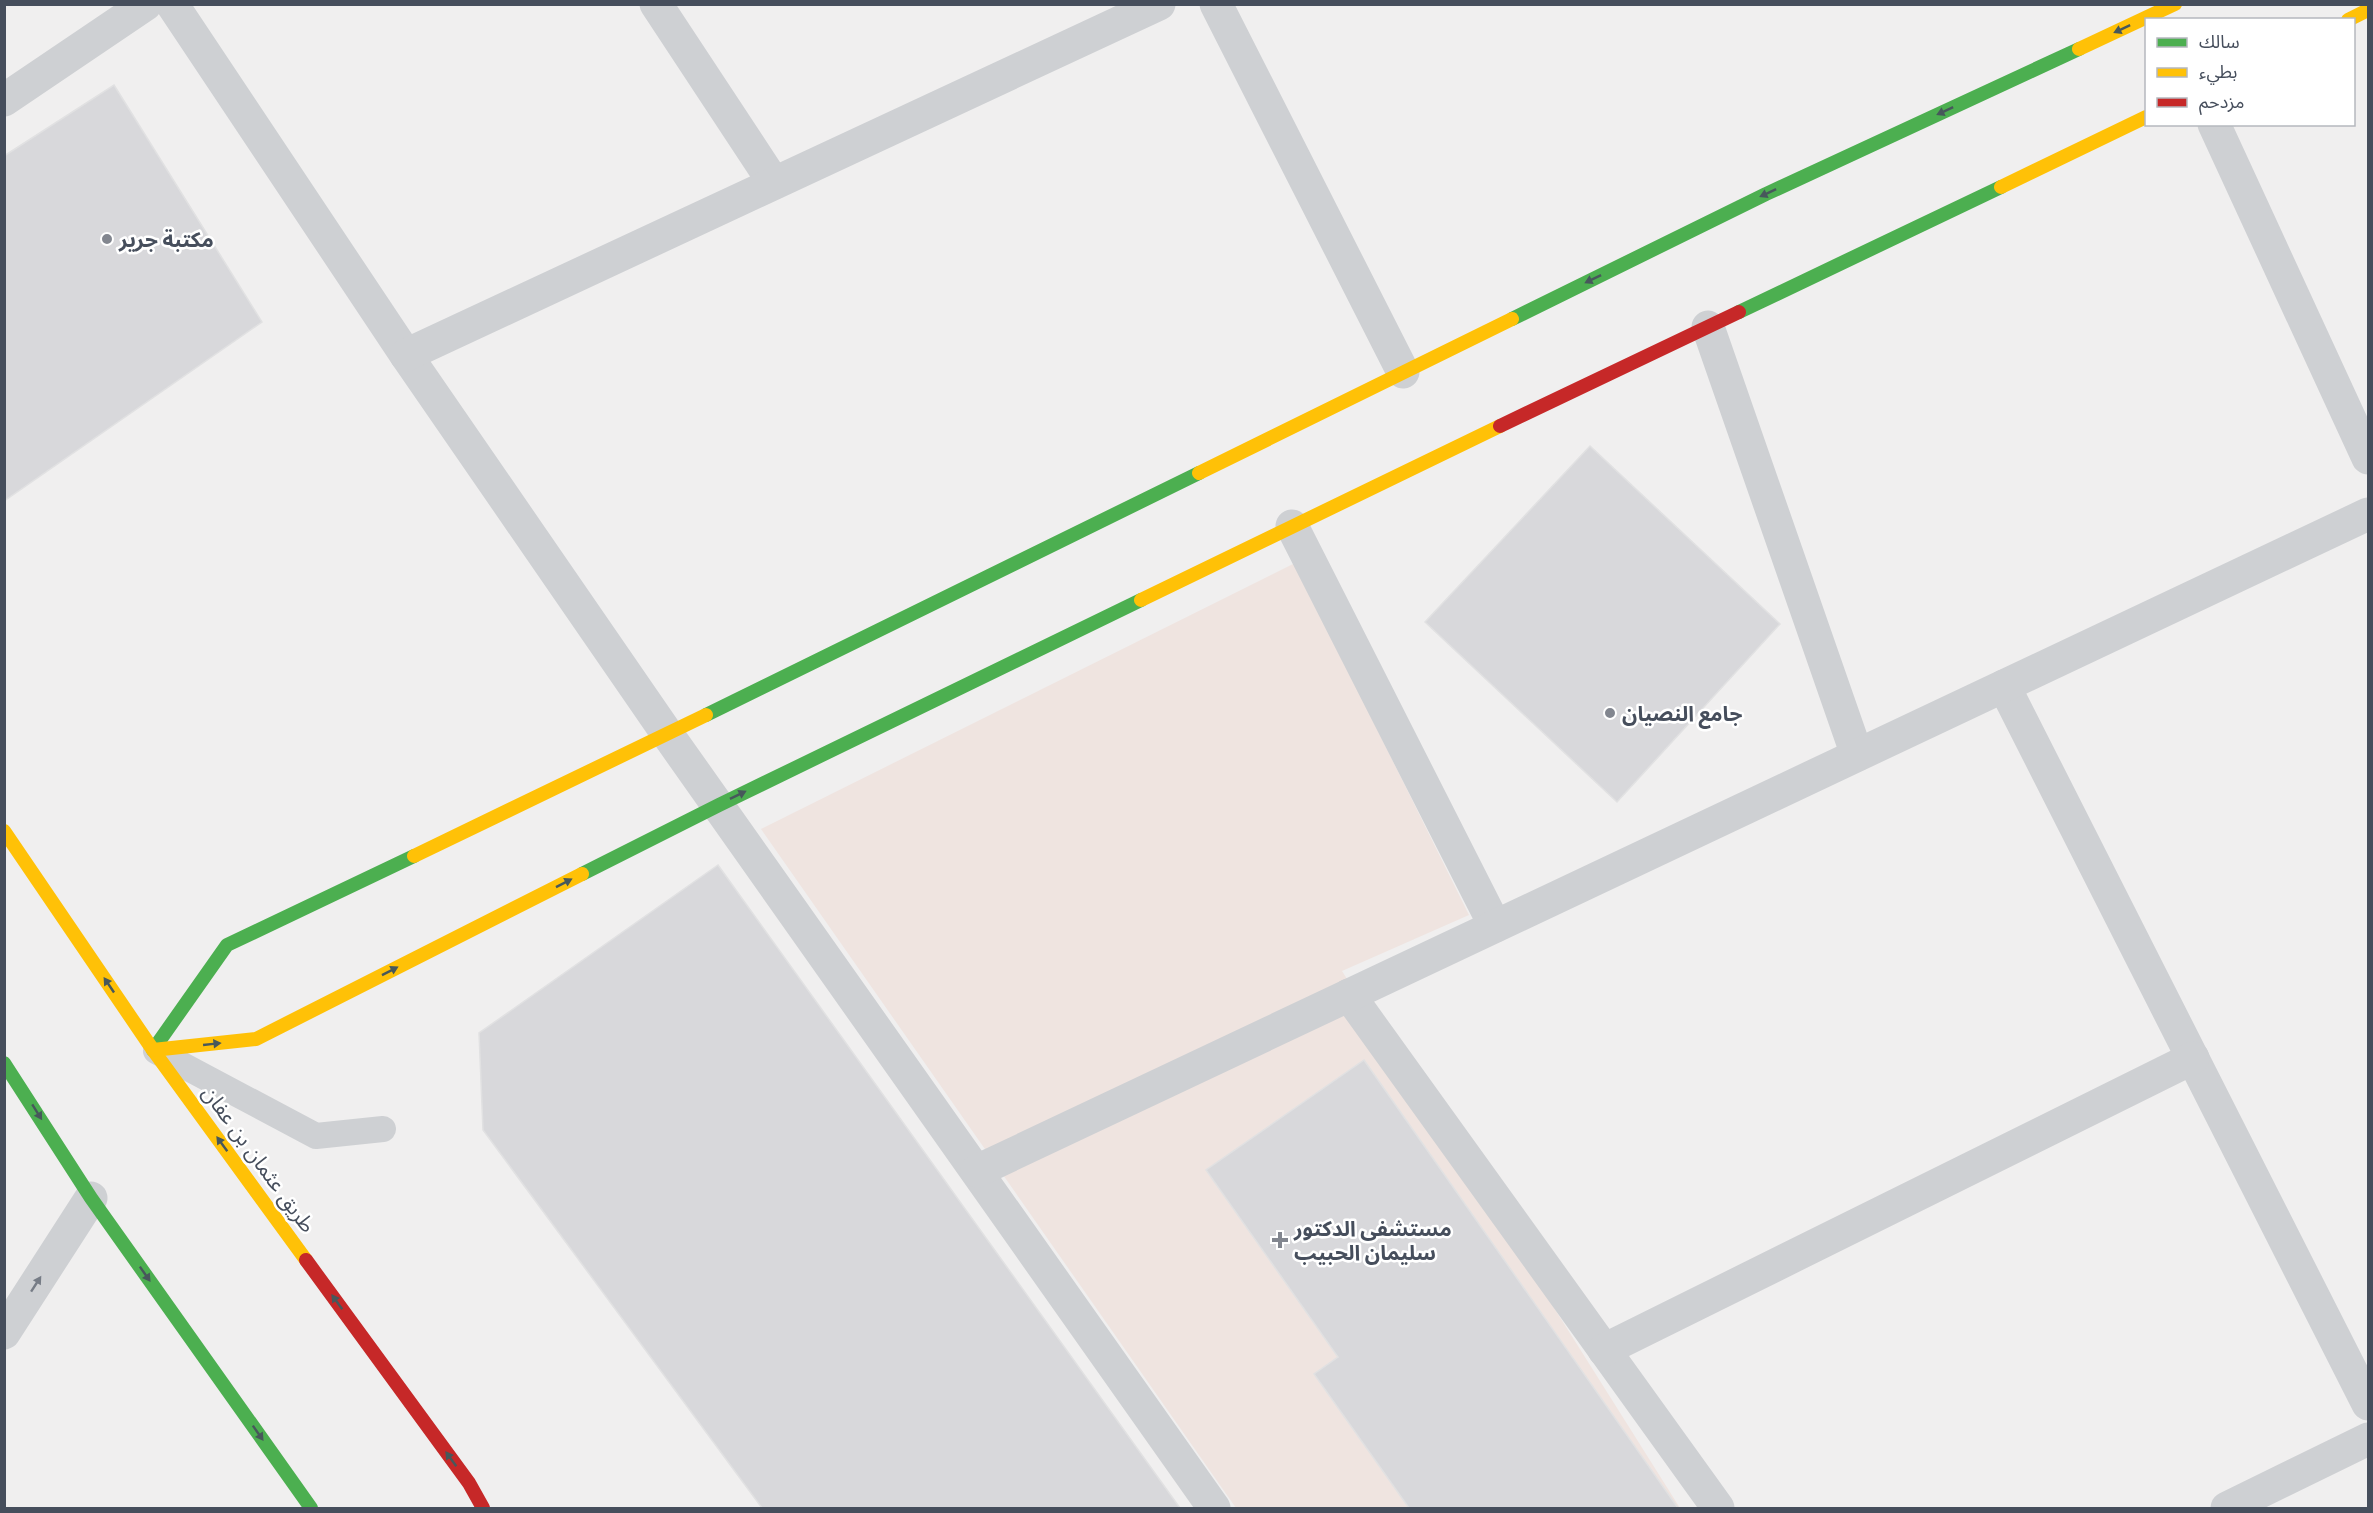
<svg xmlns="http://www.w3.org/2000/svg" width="2373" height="1513" font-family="Poppins,'Noto Sans Arabic',sans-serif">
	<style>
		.medical { fill: #efe4e0 }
		.building { fill: #d8d8db; stroke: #e1e1e2; stroke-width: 1.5 }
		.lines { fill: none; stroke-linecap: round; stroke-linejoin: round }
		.lane { stroke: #ced0d3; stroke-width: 26 }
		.street { stroke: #ced0d3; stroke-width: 33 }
		.fast { stroke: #4caf50; stroke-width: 14 }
		.slow { stroke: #ffc107; stroke-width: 14 }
		.jam { stroke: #c62828; stroke-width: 14 }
		.oneway { fill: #47585b }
		.oneway2 { fill: #767c86 }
		.poi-dot { fill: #82868f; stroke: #fff; stroke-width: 2 }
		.labels { text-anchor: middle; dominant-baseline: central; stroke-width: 5; stroke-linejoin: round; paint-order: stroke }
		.poi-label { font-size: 21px; font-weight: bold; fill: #464e5c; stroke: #fff; text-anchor: start }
		.street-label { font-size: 21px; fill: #464e5c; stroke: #fff }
	</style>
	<rect width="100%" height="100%" fill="#f0efef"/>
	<path class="medical" d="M1295,563L1469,915L1342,971L1680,1508H1236L761,829Z"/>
	<g class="building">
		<path d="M114,85L262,322L4,501V156Z"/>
		<path d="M1590,446L1780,624L1617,802L1425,622Z"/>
		<path d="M718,865L1180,1508H762L483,1130L479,1033Z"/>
		<path d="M1364,1060L1678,1508H1409L1314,1374L1338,1357L1206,1170Z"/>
	</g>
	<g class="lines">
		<path class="lane" d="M156,1051L316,1136L383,1129"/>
		<g class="street">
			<path d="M172,4L406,355L668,735L1214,1508"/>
			<path d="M656,4L774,183"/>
			<path d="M1216,4L1403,372"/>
			<path d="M4,100L146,4"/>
			<path d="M2214,124L2368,458"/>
			<path d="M1708,327L1857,755"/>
			<path d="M406,355L1159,4"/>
			<path d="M1292,526L1495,926"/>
			<path d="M2004,686L2368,1404"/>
			<path d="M1349,995L1718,1508"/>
			<path d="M977,1171L2368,514"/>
			<path d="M4,1333L91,1198"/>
			<path d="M1604,1350L2193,1058"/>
			<path d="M2227,1508L2368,1439"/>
		</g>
		<g class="fast">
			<path d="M1739,312L2001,187"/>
			<path d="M1512,319L1766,194L2079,49"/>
			<path d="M706,715L1199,473"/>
			<path d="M582,874L719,805L1141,600"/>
			<path d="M153,1050L227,945L414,856"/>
			<path d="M4,1063L91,1198L311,1508"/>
		</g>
		<g class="slow">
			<path d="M2348,20L2368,10"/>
			<path d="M2079,49L2175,4"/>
			<path d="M2001,187L2146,117"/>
			<path d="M1199,473L1512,319"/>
			<path d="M1141,600L1500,426"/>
			<path d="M4,831L153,1050L306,1260"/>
			<path d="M414,856L706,715"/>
			<path d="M153,1050L256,1039L582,874"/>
		</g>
		<g class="jam">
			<path d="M1500,426L1739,312"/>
			<path d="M306,1260L469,1483L483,1508"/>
		</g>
	</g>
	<defs><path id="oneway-solid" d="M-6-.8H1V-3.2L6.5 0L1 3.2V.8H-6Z" transform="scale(1.5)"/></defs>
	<g class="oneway">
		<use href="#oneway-solid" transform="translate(2122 29) rotate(155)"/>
		<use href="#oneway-solid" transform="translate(1945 111) rotate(155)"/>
		<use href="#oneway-solid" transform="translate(1768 193) rotate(155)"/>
		<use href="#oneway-solid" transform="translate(1593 279) rotate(154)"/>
		<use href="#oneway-solid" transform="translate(738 795) rotate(-26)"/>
		<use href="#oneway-solid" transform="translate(564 883) rotate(-27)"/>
		<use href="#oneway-solid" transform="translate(390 971) rotate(-27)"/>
		<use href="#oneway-solid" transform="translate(109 985) rotate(-124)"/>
		<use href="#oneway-solid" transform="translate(212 1044) rotate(-6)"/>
		<use href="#oneway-solid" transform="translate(37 1112) rotate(58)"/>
		<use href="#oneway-solid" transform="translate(222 1144) rotate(-126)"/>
		<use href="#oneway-solid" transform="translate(145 1274) rotate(55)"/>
		<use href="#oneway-solid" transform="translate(337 1302) rotate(-126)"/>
		<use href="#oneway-solid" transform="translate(258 1433) rotate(55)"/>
		<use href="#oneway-solid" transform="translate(451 1459) rotate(-126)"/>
	</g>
	<use class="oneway2" href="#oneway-solid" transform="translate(36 1284) rotate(-57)"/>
	<g class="poi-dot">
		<circle cx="107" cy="239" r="6"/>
		<circle cx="1610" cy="713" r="6"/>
		<path d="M1277 1231h6v6h6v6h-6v6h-6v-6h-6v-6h6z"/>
	</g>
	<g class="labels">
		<g class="poi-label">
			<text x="119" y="239">مكتبة جرير</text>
			<text x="1622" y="713">جامع النصيان</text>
			<text x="1294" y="1228">مستشفى الدكتور<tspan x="1294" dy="24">سليمان الحبيب</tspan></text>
		</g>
		<g class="street-label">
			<text transform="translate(259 1159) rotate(54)">طريق عثمان بن عفان</text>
		</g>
	</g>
	<rect width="2373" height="1513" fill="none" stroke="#464e5c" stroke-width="12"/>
	<rect x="2145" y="18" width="210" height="108" fill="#ffffff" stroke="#b5b8be" stroke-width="1.5"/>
	<rect x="2157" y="38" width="30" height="9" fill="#4caf50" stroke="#b5b8be" stroke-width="1.5"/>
	<text x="2199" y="48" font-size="18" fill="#464e5c">سالك</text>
	<rect x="2157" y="68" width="30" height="9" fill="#ffc107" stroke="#b5b8be" stroke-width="1.5"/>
	<text x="2199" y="78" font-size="18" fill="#464e5c">بطيء</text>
	<rect x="2157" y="98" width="30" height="9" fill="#c62828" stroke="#b5b8be" stroke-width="1.5"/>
	<text x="2199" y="108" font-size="18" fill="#464e5c">مزدحم</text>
</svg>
